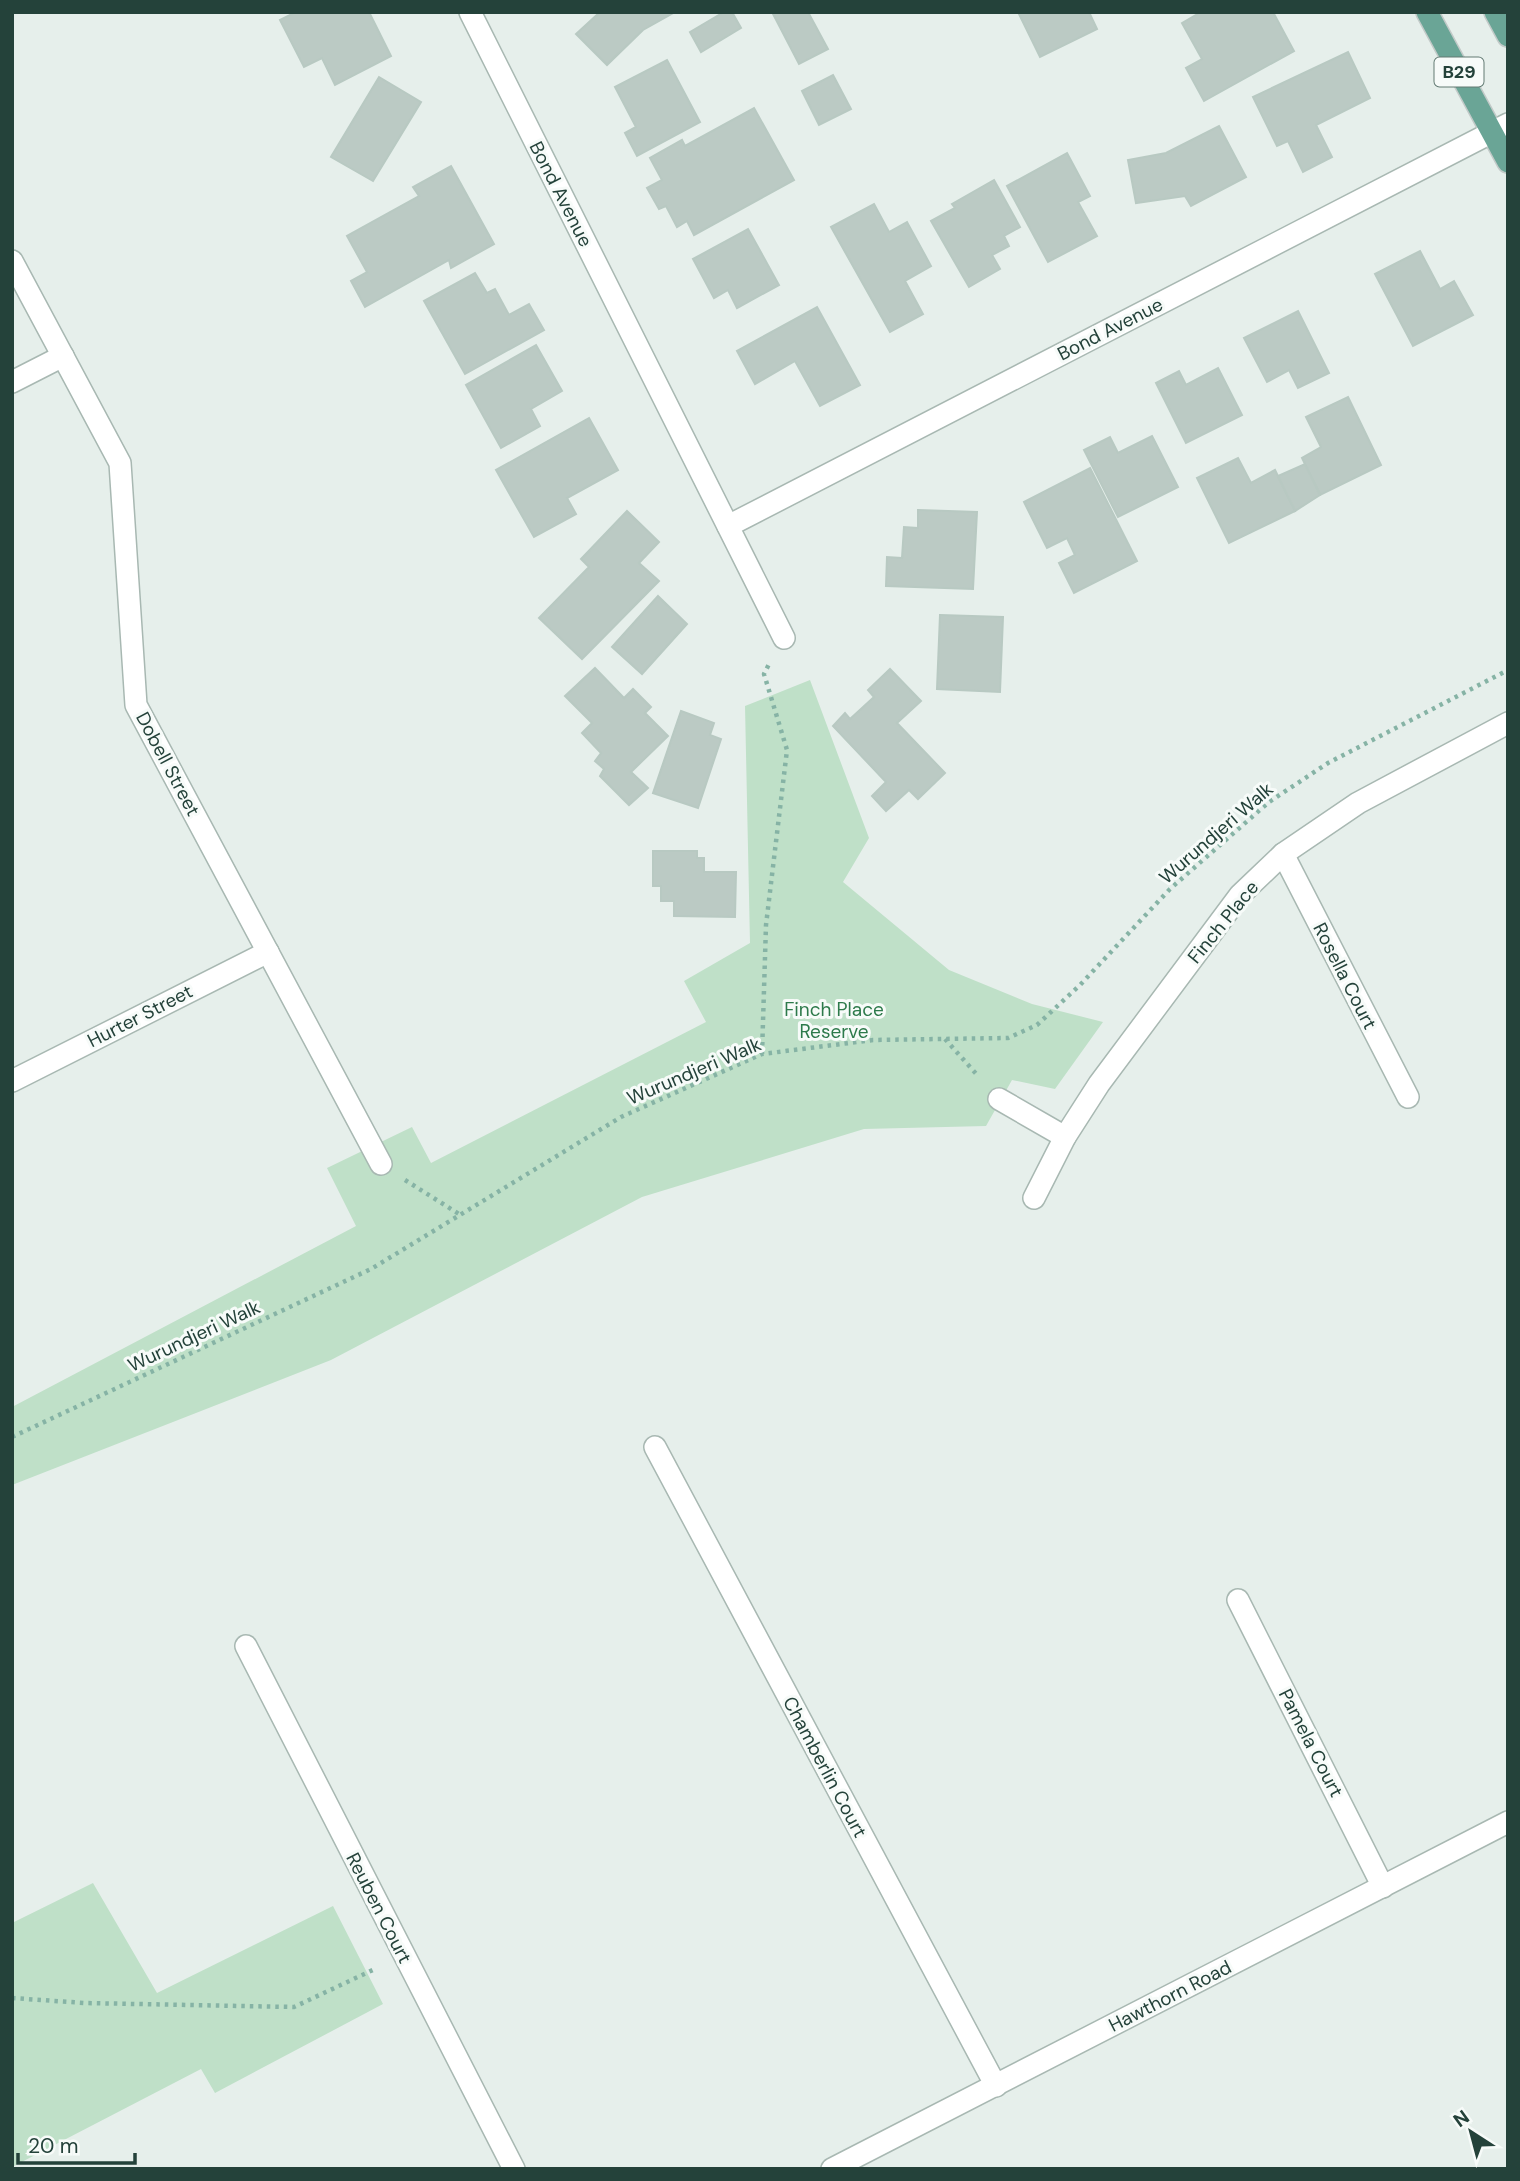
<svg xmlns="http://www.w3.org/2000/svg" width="1520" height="2181" font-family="'DM Sans',sans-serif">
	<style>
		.green { fill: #bfe0c8 }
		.building { fill: #bbcac4; stroke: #b8c9c2; stroke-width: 2 }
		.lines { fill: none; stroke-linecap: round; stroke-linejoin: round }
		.street-casing { stroke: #a8b8b2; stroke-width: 24 }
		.primary-casing { stroke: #c2cac8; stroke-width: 24 }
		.path { stroke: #86b3a5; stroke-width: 4.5; stroke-dasharray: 3.5 5; stroke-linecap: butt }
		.street { stroke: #fff; stroke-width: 21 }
		.primary { stroke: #6aa596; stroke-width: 21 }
		.labels { text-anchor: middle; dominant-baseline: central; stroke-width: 6; stroke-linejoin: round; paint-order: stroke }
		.shield { fill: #f7fbf9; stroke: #637a73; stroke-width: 2 }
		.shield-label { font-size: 18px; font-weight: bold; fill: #24423a }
		.street-label { font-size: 19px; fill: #24423a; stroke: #f7fbf9 }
		.park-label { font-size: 19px; fill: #2d7a4b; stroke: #f7fbf9 }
	</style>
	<rect width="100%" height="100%" fill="#e6efeb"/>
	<g class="green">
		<path d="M810,680L869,838L843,882L949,970L1032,1004L1103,1022L1055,1089L1012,1080L986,1126L864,1129L642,1197L331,1360L12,1485V1407L356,1226L327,1168L412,1127L431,1163L706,1022L684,981L750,943L745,706Z"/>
		<path d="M93,1883L157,1993L333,1906L383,2004L215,2093L201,2069L12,2167V1923Z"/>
	</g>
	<g class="building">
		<path d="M296,12H369L391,56L335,85L322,58L304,67L280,20Z"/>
		<path d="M600,12H675L643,30L607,65L576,34Z"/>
		<path d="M724,12H732L741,28L701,52L690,32Z"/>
		<path d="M772,12H808L828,49L799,64Z"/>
		<path d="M1018,12H1089L1097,29L1040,57Z"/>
		<path d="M1201,12H1273L1294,51L1204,101L1186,68L1202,59L1182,23Z"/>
		<path d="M1348,52L1370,98L1316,125L1332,157L1303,172L1288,141L1277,146L1253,97Z"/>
		<path d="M667,60L700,122L637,156L625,133L636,127L615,87Z"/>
		<path d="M833,75L851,109L819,125L802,91Z"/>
		<path d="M379,77L421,102L373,181L331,157Z"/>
		<path d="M754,108L794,180L694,235L687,221L677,227L666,206L659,209L647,188L662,180L650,158L682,140L685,146Z"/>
		<path d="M1219,126L1246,177L1191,206L1185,196L1136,203L1128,160L1166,153Z"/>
		<path d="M1067,153L1090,196L1078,202L1097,236L1048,262L1007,186Z"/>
		<path d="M451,166L494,244L451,268L449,260L365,307L351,281L367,272L347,236L419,196L413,187Z"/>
		<path d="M994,180L1020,227L1004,236L1009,246L992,255L1000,269L969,287L931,221L955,208L952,204Z"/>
		<path d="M874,204L889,232L907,222L931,266L905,281L923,314L890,332L831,227Z"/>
		<path d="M748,229L779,285L737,308L728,290L714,298L693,259Z"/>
		<path d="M1420,251L1440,289L1454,281L1473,315L1413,346L1375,274Z"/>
		<path d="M475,273L487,293L495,289L509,315L529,304L544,330L465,374L424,301Z"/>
		<path d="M817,307L860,385L820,406L795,361L755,384L737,351Z"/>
		<path d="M1298,311L1329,373L1298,388L1289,370L1267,382L1244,338Z"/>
		<path d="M536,345L562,391L531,409L540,426L501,448L466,385Z"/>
		<path d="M1218,368L1242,415L1186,443L1156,383L1179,371L1186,385Z"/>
		<path d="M1348,397L1381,465L1320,495L1302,458L1321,447L1306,417Z"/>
		<path d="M589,418L618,470L567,498L576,514L534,537L496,470Z"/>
		<path d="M1152,436L1178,487L1118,517L1084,450L1110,437L1118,453Z"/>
		<path d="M1238,458L1251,483L1275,470L1295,511L1229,543L1197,478Z"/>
		<path d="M1305,464L1320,495L1295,511L1278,476Z"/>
		<path d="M1090,468L1137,561L1074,593L1059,563L1075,555L1067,538L1047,548L1024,502Z"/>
		<path d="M918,510L977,512L973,589L886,586L887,557L902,558L904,527L918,528Z"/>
		<path d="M627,511L659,542L639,563L659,581L582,659L539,618L589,567L581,559Z"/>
		<path d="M658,596L687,624L642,674L612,647Z"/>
		<path d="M940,615L1003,617L1000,692L937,689Z"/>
		<path d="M595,668L624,698L633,689L651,707L645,713L668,736L631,772L648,788L629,805L600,776L604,769L595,761L601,753L582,733L592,723L565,696Z"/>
		<path d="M890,669L921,701L897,723L945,773L918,799L909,790L886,811L872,796L886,782L833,726L845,713L850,719L874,697L868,690Z"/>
		<path d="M681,711L714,723L710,735L721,739L698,808L653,793Z"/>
		<path d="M653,851H697V858H704V872H736L735,917L674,916V901H661V886H653Z"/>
	</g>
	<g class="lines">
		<defs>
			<g id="street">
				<path d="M470,12L784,638"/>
				<path d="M12,261L120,463L136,705L381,1164"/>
				<path d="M12,382L63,356"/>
				<path d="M728,526L1508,124"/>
				<path d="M1283,854L1408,1097"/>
				<path d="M12,1081L268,952"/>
				<path d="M999,1099L1065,1137"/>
				<path d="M1034,1198L1065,1137L1099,1084L1240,895L1283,854L1358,803L1508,723"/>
				<path d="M655,1447L996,2086"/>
				<path d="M1238,1600L1383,1887"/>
				<path d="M246,1646L514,2169"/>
				<path d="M832,2169L1508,1822"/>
			</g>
			<g id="primary">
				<path d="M1427,12L1508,162"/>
				<path d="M1495,12L1508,36"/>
			</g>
		</defs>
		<use href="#street" class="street-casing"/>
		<use href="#primary" class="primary-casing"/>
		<g class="path">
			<path d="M945,1039L979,1077"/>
			<path d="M762,1054L766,925L787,750L764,674L770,662"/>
			<path d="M405,1180L459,1214"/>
			<path d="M12,1437L371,1269L621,1117L762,1054L873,1040L1008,1038L1037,1025L1080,985L1170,889L1269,802L1328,763L1508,670"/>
			<path d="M12,1998L85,2003L294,2007L377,1968"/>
		</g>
		<use href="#street" class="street"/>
		<use href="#primary" class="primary"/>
	</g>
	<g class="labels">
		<rect class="shield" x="1434.5" y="57.5" width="49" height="29" rx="5"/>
		<g class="shield-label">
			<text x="1459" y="72">B29</text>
		</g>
		<g class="street-label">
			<text transform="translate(561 194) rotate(63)">Bond Avenue</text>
			<text transform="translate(1110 329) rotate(-27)">Bond Avenue</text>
			<text transform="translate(168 764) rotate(62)">Dobell Street</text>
			<text transform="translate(1216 833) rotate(-41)">Wurundjeri Walk</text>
			<text transform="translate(1223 922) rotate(-51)">Finch Place</text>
			<text transform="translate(1345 976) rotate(63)">Rosella Court</text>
			<text transform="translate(140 1016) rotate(-27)">Hurter Street</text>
			<text transform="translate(694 1071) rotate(-23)">Wurundjeri Walk</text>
			<text transform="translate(194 1336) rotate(-25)">Wurundjeri Walk</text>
			<text transform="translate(1311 1743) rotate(63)">Pamela Court</text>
			<text transform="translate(825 1767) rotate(62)">Chamberlin Court</text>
			<text transform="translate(379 1908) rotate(63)">Reuben Court</text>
			<text transform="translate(1170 1996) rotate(-27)">Hawthorn Road</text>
		</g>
		<g class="park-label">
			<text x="834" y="1009">Finch Place<tspan x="834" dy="22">Reserve</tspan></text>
		</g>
	</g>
	<rect width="1520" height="2181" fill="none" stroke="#24423a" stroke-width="28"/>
	<g transform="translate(1471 2132) rotate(324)" stroke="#f7fbf9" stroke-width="5" paint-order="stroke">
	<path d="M0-5L12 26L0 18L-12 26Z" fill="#24423a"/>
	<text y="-10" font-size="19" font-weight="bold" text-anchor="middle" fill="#24423a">N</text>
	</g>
	<path d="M18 2153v10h117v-10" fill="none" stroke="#24423a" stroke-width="3.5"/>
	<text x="28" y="2153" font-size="21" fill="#24423a" stroke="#f7fbf9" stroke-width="5" paint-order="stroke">20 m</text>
</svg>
